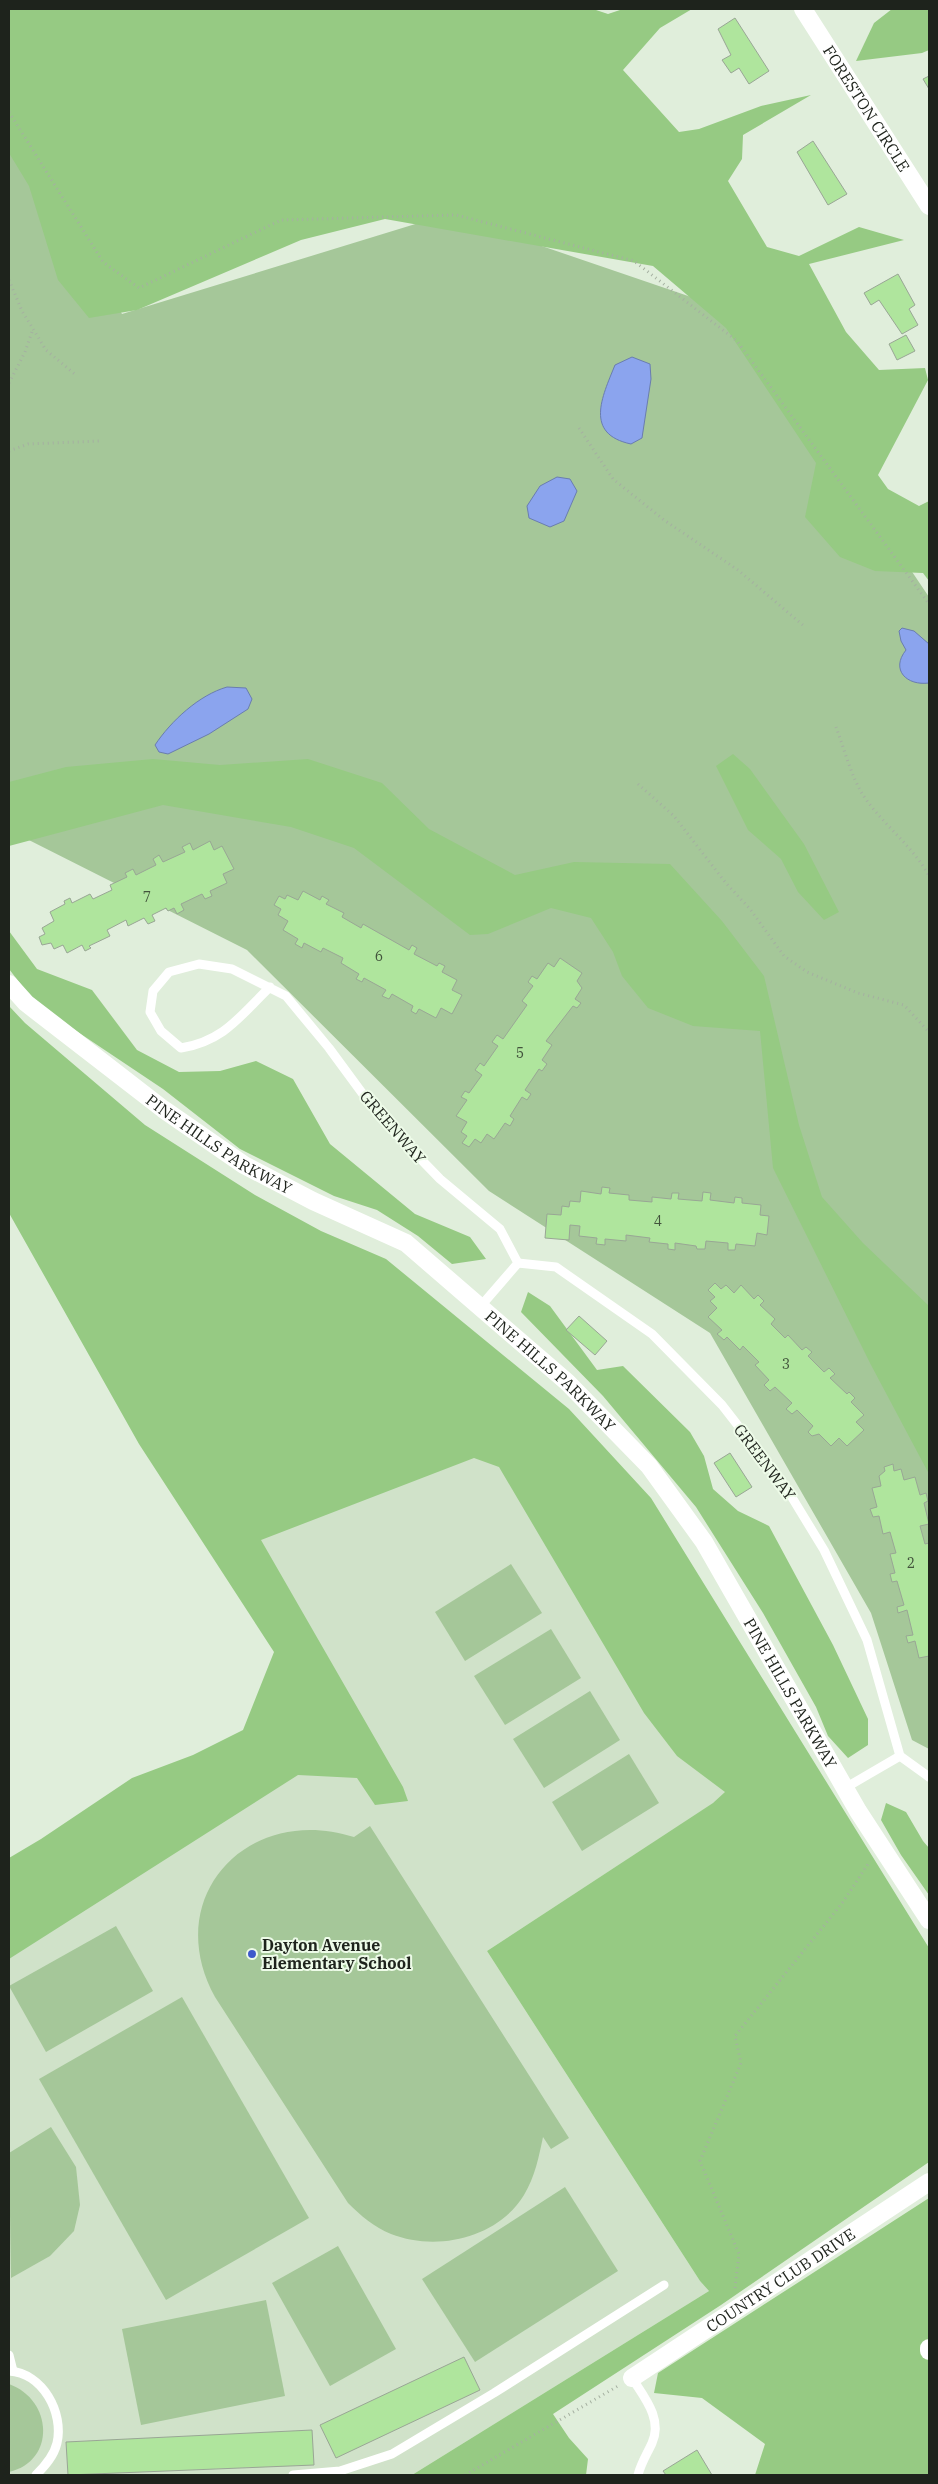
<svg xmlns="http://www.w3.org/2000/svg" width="938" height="2484" font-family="'IBM Plex Serif',serif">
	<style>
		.built { fill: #d0e2c9 }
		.green { fill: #a5c799 }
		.forest { fill: #96ca83 }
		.water { fill: #8ba4ee; stroke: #6a7daf }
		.building { fill: #afe59d; stroke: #99a695 }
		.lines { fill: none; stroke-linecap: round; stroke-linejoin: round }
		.path { stroke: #a5b0a1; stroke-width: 3; stroke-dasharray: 1 4; stroke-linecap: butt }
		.lane { stroke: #fff; stroke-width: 9 }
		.street { stroke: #fff; stroke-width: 18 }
		.poi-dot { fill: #3e59cb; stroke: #edfbe8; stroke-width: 2 }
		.labels { text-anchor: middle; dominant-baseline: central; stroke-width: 4; stroke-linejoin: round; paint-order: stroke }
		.number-label { font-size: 14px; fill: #42543c }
		.street-label { font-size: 16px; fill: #1e231c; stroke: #edfbe8 }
		.poi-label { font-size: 16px; font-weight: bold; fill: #1e231c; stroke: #edfbe8; text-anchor: start }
	</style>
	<rect width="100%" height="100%" fill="#e0eedb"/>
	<path class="built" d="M512,1438L738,1787L487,1951L700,2281L709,2291L412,2475H9V1958L354,1738L243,1542Z"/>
	<g class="green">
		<path d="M9,123L122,314L448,214L738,313L929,597V1749L912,1740L871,1613L710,1333L489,1191L247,950L9,830Z"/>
		<path d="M511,1564L542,1613L465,1661L435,1612Z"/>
		<path d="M551,1629L581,1678L505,1725L474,1676Z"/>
		<path d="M590,1691L620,1740L544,1788L513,1739Z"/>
		<path d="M629,1754L659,1803L582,1851L552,1802Z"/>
		<path d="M370,1826L569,2138L551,2149L543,2137C539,2156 535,2177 524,2195C498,2238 437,2252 391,2234C374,2227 361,2216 348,2203L215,1997C160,1897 248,1803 354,1837Z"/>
		<path d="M116,1926L153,1991L46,2052L9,1986Z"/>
		<path d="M182,1997L309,2218L166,2300L39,2079Z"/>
		<path d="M51,2127L76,2167L80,2205L74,2231L50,2256L11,2278L9,2153Z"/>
		<path d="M565,2187L618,2271L475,2362L422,2279Z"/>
		<path d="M338,2246L396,2349L330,2386L272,2283Z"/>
		<path d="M266,2300L285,2396L141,2425L122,2329Z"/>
		<path d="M9,2384C53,2400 56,2461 9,2472Z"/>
	</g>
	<g class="forest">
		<path d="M9,9H593L608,14L623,9H692L660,28L623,70L679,132L699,129L761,106L811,95L743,135L742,159L728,181L767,247L799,256L859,227L904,240L809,264L846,332L879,370L925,368L928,380L878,475L888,489L919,506L929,501V581L923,573L875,571L840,557L805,517L816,463L726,328L653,266L385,219L301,240L137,310L89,318L58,280L29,186L9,153Z"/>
		<path d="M892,9H929V50L922,53L856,61L874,23Z"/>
		<path d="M733,754L750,769L804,844L839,912L824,920L798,892L781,859L748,830L716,766Z"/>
		<path d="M153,759L220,765L308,759L382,783L429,829L515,875L574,862L670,864L722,921L764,976L799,1125L822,1197L863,1243L929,1306V1474L871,1365L773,1168L760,1031L693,1026L648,1008L622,976L613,952L591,918L551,908L488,934L470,935L354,848L291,827L163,805L9,846V782L66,767Z"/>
		<path d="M9,931L37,969L92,990L137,1050L179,1072L220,1071L256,1061L293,1079L330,1144L415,1214L470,1237L486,1259L452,1264L418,1236L377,1210L334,1196L240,1149L163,1089L36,1004L9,969Z"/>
		<path d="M9,1006L25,1023L145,1125L255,1195L321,1231L386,1259L569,1409L651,1498L929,1948V2162L721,2305L553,2414L569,2438L588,2459L586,2475H412L709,2291L700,2281L487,1951L713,1803L725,1792L677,1756L644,1713L499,1467L474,1458L261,1540L403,1787L408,1801L375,1805L357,1778L298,1775L9,1959V1858L41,1839L132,1778L193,1755L243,1730L274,1652L139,1444L9,1213Z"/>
		<path d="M528,1292L550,1306L597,1370L623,1366L690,1432L704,1456L713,1489L738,1511L769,1526L833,1645L868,1719V1745L848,1758L828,1736L816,1707L763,1613L696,1507L603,1396L521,1312Z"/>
		<path d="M886,1803L906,1812L923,1841L929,1848V1895L901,1855L881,1820Z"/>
		<path d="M929,2198V2475H755L765,2444L702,2398L654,2393L658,2373Z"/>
	</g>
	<g class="water">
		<path d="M632,357L650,364L651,379L642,438L631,444C584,434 602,397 615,365Z"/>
		<path d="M557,477L570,479L577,491L564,521L550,527L529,518L527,506L540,486Z"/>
		<path d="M902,628L914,631L929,644V683C907,686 890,670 906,650L901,641L899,631Z"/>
		<path d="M227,687L246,688L252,699L248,709L209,734L168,754L159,752L155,745C171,721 199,695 227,687Z"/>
	</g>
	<g class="building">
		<path d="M735,18L769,71L749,84L739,68L731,73L722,60L731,55L718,29Z"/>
		<path d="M929,76V89L923,79Z"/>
		<path d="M813,141L847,194L828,205L797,152Z"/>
		<path d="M898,274L915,305L909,309L918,325L902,334L879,300L871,305L864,293Z"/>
		<path d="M906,335L915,351L897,360L889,344Z"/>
		<path d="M210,841L214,850L222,846L234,869L223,874L227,883L210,891L212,896L205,899L202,894L181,904L184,910L177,914L174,908L168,911L166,908L152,915L155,921L148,924L144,918L128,926L126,920L107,930L110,936L89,946L91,948L85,951L82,945L67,953L63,945L54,949L51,943L42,945L39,937L45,934L42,928L54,921L50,912L65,904L64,901L70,898L72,903L90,894L93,899L112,890L110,885L127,877L125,873L133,869L136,875L156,865L153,859L159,855L163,862L185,852L182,847L190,843L193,850Z"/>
		<path d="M303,891L320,900L322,896L329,900L326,904L344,913L342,917L361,928L363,924L409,950L412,945L417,948L414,954L437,966L439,963L445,966L442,972L457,980L452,990L462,995L452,1014L441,1008L436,1018L419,1009L416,1014L411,1011L413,1006L392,994L389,999L382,996L386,990L364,978L362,982L356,979L359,974L341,963L343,958L323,948L321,952L304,943L302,948L295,944L298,939L283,930L288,921L278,915L281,909L274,905L279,896L285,899L287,895L298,900Z"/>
		<path d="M560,958L582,973L577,981L582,988L575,999L581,1003L577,1008L573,1006L546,1041L552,1045L542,1060L547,1064L542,1071L539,1069L525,1090L531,1094L527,1100L522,1097L510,1116L514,1119L510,1126L505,1123L494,1139L487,1134L481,1143L475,1139L469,1147L462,1143L467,1136L461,1132L467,1122L456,1116L467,1100L461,1097L465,1091L469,1093L482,1075L475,1070L480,1063L484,1066L498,1046L492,1042L497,1035L503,1039L527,1005L522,1001L533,986L528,982L532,976L537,979L548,963L554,967Z"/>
		<path d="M602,1187L610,1188L609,1193L629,1195V1200L652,1202V1197L671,1199L672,1193H679L678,1199L702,1201L703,1192L711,1193L710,1200L734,1203L735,1197L742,1198V1203L761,1205L760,1215L769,1216L767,1235L757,1233L755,1246L736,1244L735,1250H728V1243L706,1241L705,1249H697L696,1246L675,1243V1250L668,1249V1244L649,1242L650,1238L626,1235V1241L605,1239V1245L596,1244L597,1238L579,1236L580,1226L570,1225L569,1240L545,1238L547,1214L561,1215L562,1206L569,1207L570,1201L580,1202L581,1191L601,1194Z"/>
		<path d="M715,1283L721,1289L726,1285L734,1293L741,1285L754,1299L758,1295L764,1301L760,1305L775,1319L771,1324L785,1338L788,1335L802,1350L806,1347L812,1352L808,1356L824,1372L829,1368L835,1374L830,1378L847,1394L849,1392L855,1398L851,1402L864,1415L856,1422L864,1430L847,1446L839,1438L831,1446L819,1434L812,1436L808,1432L813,1426L797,1410L792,1414L786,1409L792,1403L775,1387L770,1391L764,1385L769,1380L755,1365L759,1362L743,1346L740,1350L727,1337L724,1340L717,1334L722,1330L708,1317L717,1308L710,1301L715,1297L708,1290Z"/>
		<path d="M579,1316L607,1341L595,1355L566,1330Z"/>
		<path d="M730,1453L752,1487L736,1497L714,1463Z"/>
		<path d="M893,1464L894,1471L901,1469L904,1480L915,1477L920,1495L926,1493L928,1501L924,1503L929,1524L920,1526L925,1544L929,1543V1656L919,1658L915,1641L908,1643L906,1636L913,1635L907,1610L898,1613L897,1607L904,1605L897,1581L892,1582L890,1574L895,1573L890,1554L896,1553L890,1532L883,1534L879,1516L873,1517L870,1509L877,1507L872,1488L881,1486L879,1476L885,1471L884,1467Z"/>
		<path d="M464,2357L480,2390L336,2458L320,2425Z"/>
		<path d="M312,2430L314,2465L68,2475L66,2442Z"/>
		<path d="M697,2450L712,2475H666L663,2471Z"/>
	</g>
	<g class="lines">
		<g class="path">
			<path d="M9,112L103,262L139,288L281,220L456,215L634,261L737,341L929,604"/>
			<path d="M9,280L22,311L46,350L77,376"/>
			<path d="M9,383L25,352L33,329"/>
			<path d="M579,428L613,479L664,520L738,570L804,626"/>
			<path d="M9,451L28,444L100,441"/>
			<path d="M836,727C844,748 851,776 863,795C883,825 912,845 929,876"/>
			<path d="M638,784L674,816L725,882L750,909L784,956L807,972L858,993L904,1005L929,1032"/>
			<path d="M735,2288L739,2254L700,2161L741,2063L735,2036L843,1902L870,1861"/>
			<path d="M465,2475L618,2386"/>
		</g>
		<g class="lane">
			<path d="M270,987C240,1016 224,1041 181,1048L161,1031L150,1012L153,991L169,972L199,964L232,969L286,996L329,1048L379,1116L440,1179L500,1229L518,1263L480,1307"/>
			<path d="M518,1263L556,1267L652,1334L722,1405L785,1486L824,1550L867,1640L900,1756L929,1777"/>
			<path d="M845,1788L900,1756"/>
			<path d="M9,2355L13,2371"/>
			<path d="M9,2371C43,2373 64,2413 57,2443C54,2456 45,2466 36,2475"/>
			<path d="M632,2378C644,2397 663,2419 652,2443C647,2454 641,2463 638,2475"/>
			<path d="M293,2475L340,2471L392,2454L494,2393L664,2285"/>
		</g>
		<g class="street">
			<path id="s1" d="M803,9L929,206"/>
			<path id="s2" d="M9,984L26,1003L163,1109L244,1165L313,1201L406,1243L567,1382L649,1466L704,1542L858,1811L929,1920"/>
			<path d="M929,2348V2351"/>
			<path id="s3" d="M632,2378L929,2182"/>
		</g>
	</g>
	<circle class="poi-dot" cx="252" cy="1954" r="5"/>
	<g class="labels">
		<g class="number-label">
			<text x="147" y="897">7</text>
			<text x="379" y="956">6</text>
			<text x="520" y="1053">5</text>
			<text x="658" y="1221">4</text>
			<text x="786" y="1364">3</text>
			<text x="911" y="1563">2</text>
		</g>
		<g class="street-label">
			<text stroke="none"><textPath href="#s1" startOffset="118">FORESTON CIRCLE</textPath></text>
			<text transform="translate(393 1127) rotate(49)">GREENWAY</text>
			<text stroke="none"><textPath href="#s2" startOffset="265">PINE HILLS PARKWAY</textPath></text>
			<text stroke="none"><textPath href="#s2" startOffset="670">PINE HILLS PARKWAY</textPath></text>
			<text transform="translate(765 1462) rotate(53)">GREENWAY</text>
			<text stroke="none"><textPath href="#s2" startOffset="1075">PINE HILLS PARKWAY</textPath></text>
			<text stroke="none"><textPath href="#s3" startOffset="178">COUNTRY CLUB DRIVE</textPath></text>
		</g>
		<g class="poi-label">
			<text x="262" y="1945">Dayton Avenue<tspan x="262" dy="18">Elementary School</tspan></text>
		</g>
	</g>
	<rect width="938" height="2484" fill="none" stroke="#1e231c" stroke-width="20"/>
</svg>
